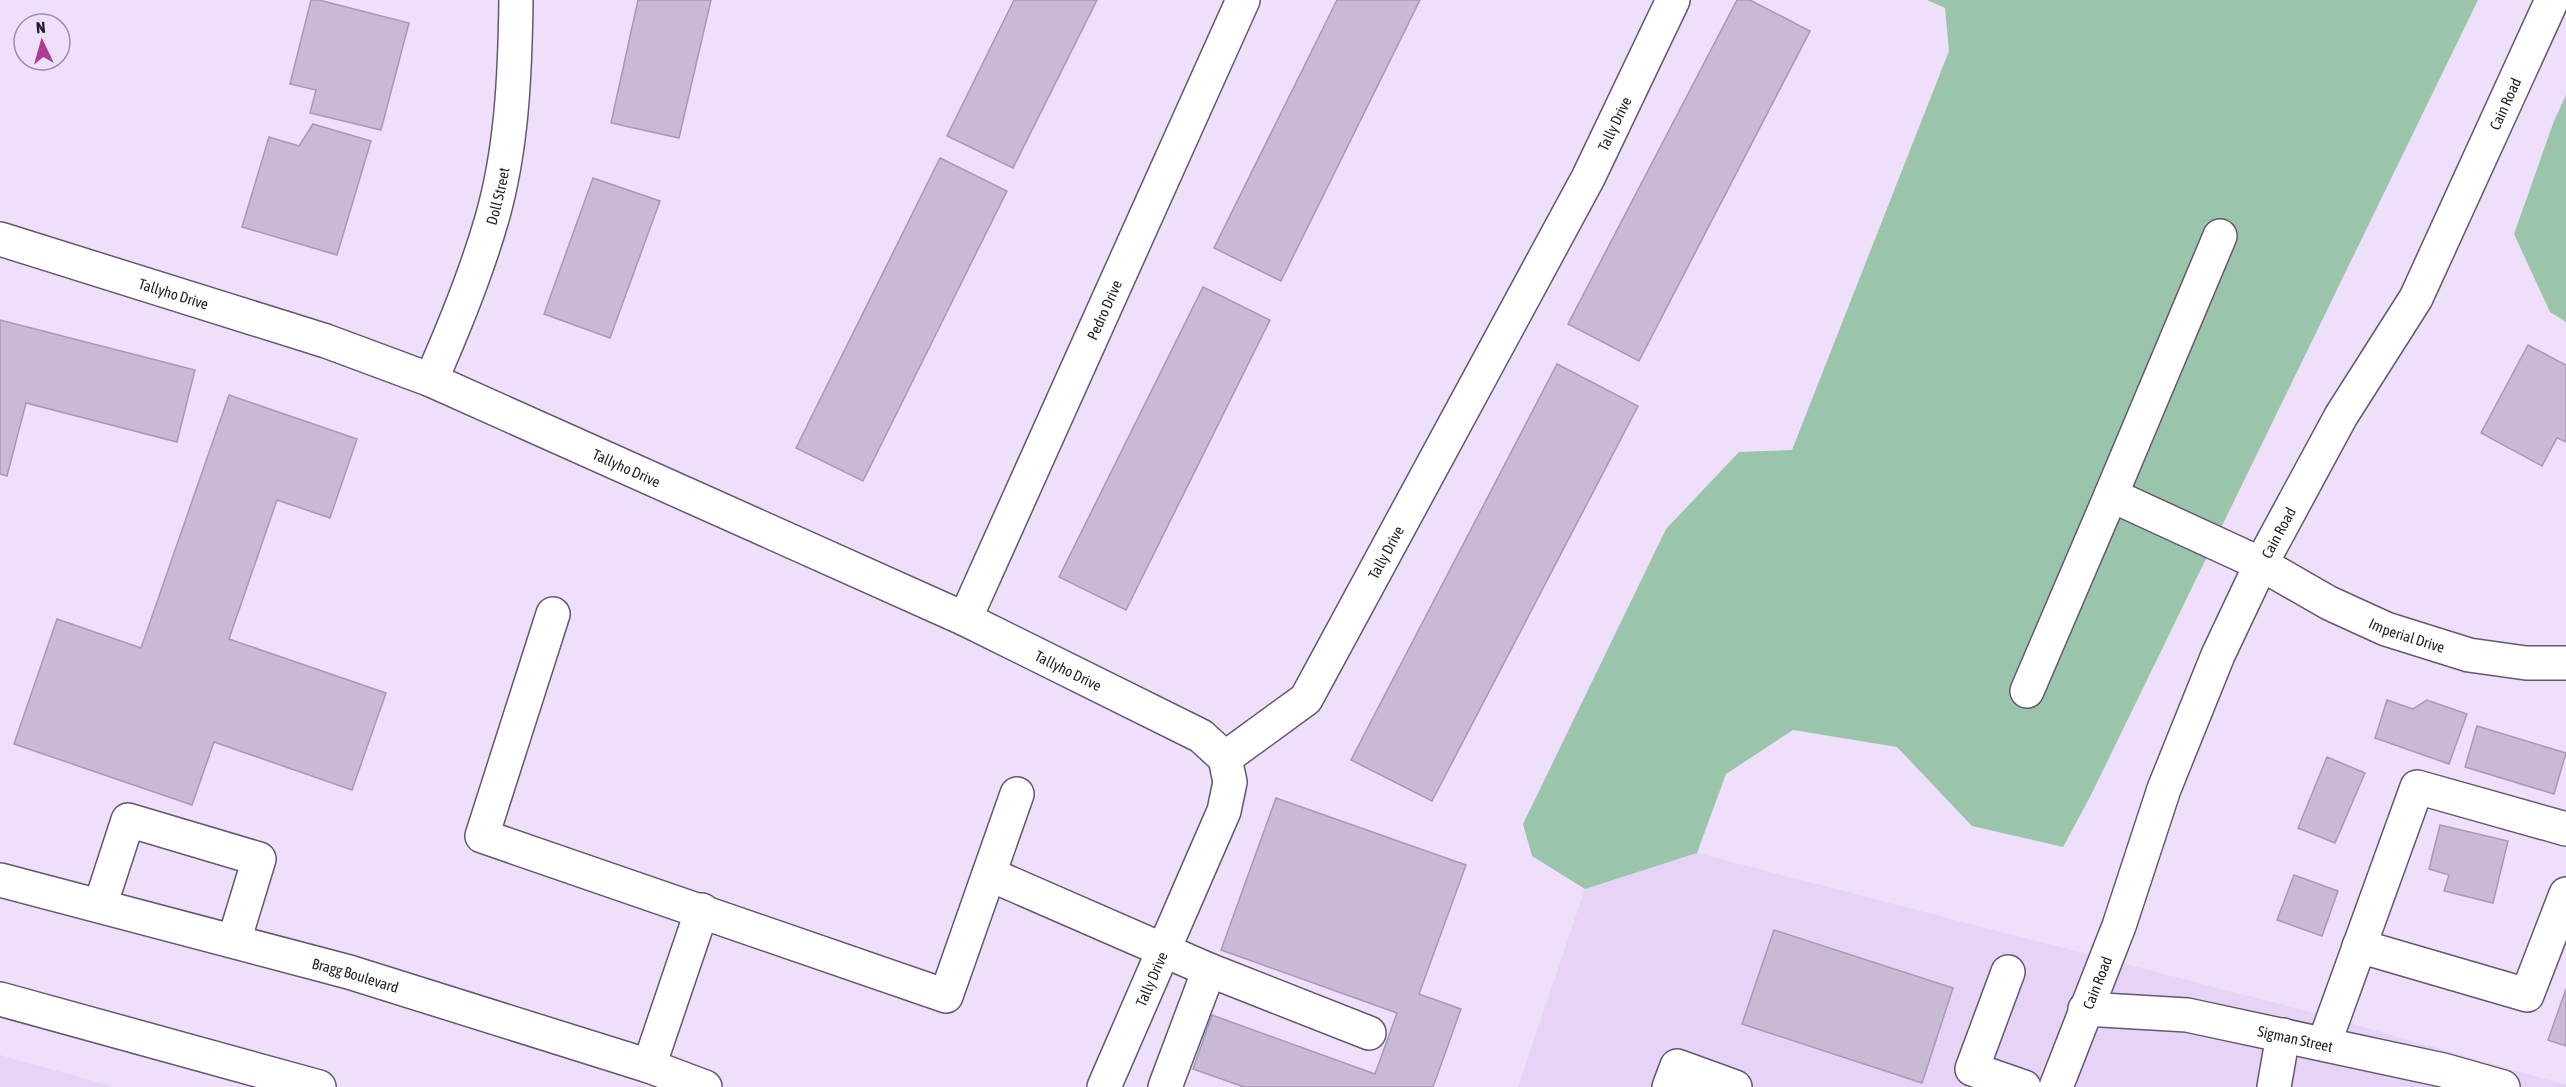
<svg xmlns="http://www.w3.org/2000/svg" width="2566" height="1087" font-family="'Asap Condensed',sans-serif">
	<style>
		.built { fill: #e6d3f5 }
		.green { fill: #9bc5ab }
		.building { fill: #c8b9d4; stroke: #a799b3; stroke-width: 1.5 }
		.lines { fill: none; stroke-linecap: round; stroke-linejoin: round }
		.minor-casing { stroke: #64576e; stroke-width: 36 }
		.major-casing { stroke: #64576e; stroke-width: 36 }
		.minor { stroke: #fff; stroke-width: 33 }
		.major { stroke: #fff; stroke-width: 33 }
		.labels { text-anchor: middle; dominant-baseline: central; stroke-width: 6; stroke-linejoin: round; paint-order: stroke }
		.street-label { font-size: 15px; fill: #221d26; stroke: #eedffa }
	</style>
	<rect width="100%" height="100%" fill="#eedffa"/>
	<g class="built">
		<path d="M1697,853L2314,1013L2566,1085V1087H1518L1585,889Z"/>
		<path d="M0,1055L114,1087H0Z"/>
	</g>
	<g class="green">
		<path d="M1927,0H2478L2091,795L2063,847L1972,826L1897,747L1793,730L1726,774L1697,853L1585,889L1532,856L1523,824L1666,529L1739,452L1792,450L1949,51L1945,8Z"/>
		<path d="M2566,95V322L2550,312L2514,234L2554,121Z"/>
	</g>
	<g class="building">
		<path d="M311,0H319L409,23L381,130L310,113L316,90L290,84Z"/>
		<path d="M638,0H711L679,138L611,123Z"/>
		<path d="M1014,0H1097L1013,168L947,136Z"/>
		<path d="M1337,0H1420L1281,281L1214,248Z"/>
		<path d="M1737,0H1750L1810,31L1639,361L1568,324Z"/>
		<path d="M313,124L371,141L337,255L242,227L269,137L299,146Z"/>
		<path d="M940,158L1007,191L863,481L796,448Z"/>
		<path d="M593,178L660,201L610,338L544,314Z"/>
		<path d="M1203,287L1270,320L1126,610L1059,577Z"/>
		<path d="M0,320L195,370L177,442L26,403L7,476L0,474Z"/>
		<path d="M2528,345L2566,365V442L2557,438L2542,466L2481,433Z"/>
		<path d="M1557,364L1638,406L1432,801L1351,760Z"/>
		<path d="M229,395L357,439L330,518L277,500L229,639L386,693L352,790L214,742L192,805L14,744L57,619L141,648Z"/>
		<path d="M2387,700L2413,709L2427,700L2467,714L2449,764L2375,738Z"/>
		<path d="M2477,726L2566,753L2554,794L2465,767Z"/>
		<path d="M2327,757L2365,773L2335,843L2298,828Z"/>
		<path d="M1276,798L1466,865L1419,994L1461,1009L1433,1087H1244L1193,1069L1212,1015L1375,1074L1397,1013L1221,950Z"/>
		<path d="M2440,825L2508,841L2493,903L2444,891L2449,875L2429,869Z"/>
		<path d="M2294,875L2338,891L2322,936L2277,920Z"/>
		<path d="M1774,930L1953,988L1922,1083L1742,1024Z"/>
		<path d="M2566,989V1046L2548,1040Z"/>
	</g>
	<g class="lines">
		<defs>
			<g id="minor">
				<path id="s1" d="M2220,236L2111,495L2261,564L2329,603L2386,629L2469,655L2526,663H2566"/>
				<path id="s2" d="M0,239L326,341L431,380L965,619L1201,736L1225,758"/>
				<path id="s3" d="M431,380C454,328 475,277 491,222C512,151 515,74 516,0"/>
				<path d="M553,614L482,836L946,996L1017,794"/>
				<path id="s4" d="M965,619L1243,0"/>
				<path d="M2027,691L2111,495"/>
				<path id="s5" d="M1225,758L1306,699L1588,178L1673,0"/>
				<path d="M989,874L1209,970"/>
				<path d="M100,906L128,820L259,859L234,941"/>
				<path d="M2359,946L2527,995L2566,894"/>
				<path d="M2008,972L1972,1069L2024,1087"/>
				<path id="s6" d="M2085,1009L2187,1015L2443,1070L2503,1087"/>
				<path d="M2324,1044L2417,787L2566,829"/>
				<path d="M649,1066L702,910"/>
				<path id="s7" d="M1104,1087L1224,811L1230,782L1225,758"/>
				<path d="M1165,1087L1209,970L1369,1033"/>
				<path d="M1669,1087L1677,1066L1735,1087"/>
				<path d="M2274,1087L2283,1035"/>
			</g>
			<g id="major">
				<path id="s8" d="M0,880L349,972L649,1066L705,1087"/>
				<path d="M0,999L319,1087"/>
				<path id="s9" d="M2056,1087L2119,926L2164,789L2218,655L2261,564L2341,416L2416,298L2552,0"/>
			</g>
		</defs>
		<use href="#minor" class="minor-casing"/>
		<use href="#major" class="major-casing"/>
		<use href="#minor" class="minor"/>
		<use href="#major" class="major"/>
	</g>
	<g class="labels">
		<g class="street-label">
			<text stroke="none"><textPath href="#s9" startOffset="1084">Cain Road</textPath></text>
			<text stroke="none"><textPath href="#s5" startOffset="753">Tally Drive</textPath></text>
			<text stroke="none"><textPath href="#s3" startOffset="196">Doll Street</textPath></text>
			<text stroke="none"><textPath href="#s2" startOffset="182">Tallyho Drive</textPath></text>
			<text stroke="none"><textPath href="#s4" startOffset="339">Pedro Drive</textPath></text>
			<text stroke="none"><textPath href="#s2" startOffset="668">Tallyho Drive</textPath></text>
			<text stroke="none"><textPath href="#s9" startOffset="598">Cain Road</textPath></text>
			<text stroke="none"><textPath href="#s5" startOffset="267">Tally Drive</textPath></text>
			<text stroke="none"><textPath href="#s1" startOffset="609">Imperial Drive</textPath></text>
			<text stroke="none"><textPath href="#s2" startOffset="1154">Tallyho Drive</textPath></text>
			<text stroke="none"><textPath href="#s8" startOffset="368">Bragg Boulevard</textPath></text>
			<text stroke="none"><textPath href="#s7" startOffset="118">Tally Drive</textPath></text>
			<text stroke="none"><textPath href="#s9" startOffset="112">Cain Road</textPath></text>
			<text stroke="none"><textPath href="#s6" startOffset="213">Sigman Street</textPath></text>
		</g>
	</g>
	<g transform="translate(42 42) rotate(355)"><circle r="28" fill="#eedffa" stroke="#9c91a5" stroke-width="1.5"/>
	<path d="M0-4.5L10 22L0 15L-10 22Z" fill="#ad3c98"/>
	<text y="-9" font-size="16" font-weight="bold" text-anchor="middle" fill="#221d26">N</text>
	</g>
</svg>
